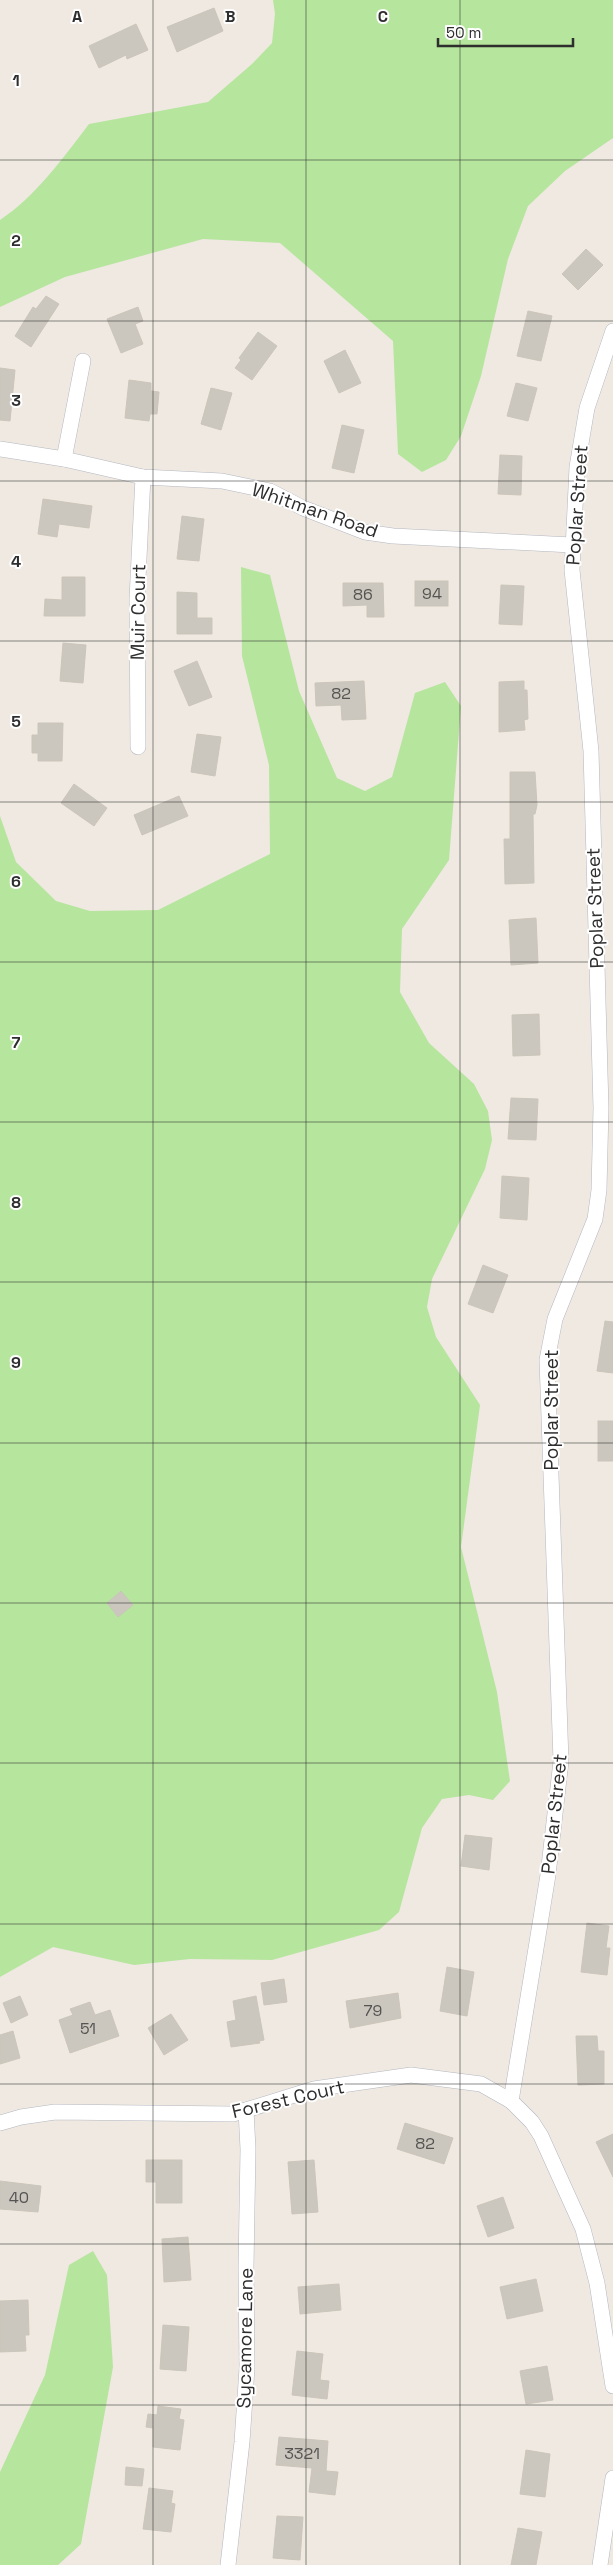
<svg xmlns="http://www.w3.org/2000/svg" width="613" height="2565" font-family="'Space Grotesk',sans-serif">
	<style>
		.green { fill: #b6e59e }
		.building { fill: #cbc7bf; stroke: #cbc5ba }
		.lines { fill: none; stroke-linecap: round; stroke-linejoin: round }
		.minor-casing { stroke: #b4b7c1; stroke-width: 16 }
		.minor { stroke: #fff; stroke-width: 15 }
		.grid { fill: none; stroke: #2e2e2e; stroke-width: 1; stroke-opacity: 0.55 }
		.labels { text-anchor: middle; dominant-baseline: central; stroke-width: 4; stroke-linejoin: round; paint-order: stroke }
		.number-label { font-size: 16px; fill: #555452 }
		.street-label { font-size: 19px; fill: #2e2e2e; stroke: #fff }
		.grid-label { font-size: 16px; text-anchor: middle; font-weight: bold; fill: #2e2e2e; stroke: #fff; stroke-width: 4; stroke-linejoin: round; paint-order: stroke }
	</style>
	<rect width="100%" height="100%" fill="#efe9e1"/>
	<g class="green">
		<path d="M273,0H613V138L565,171L528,206L508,259L481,376L461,436L446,460L422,472L398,454L393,341L280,243L203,239L65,277L0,307V220C36,196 63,158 89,124L208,102L252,64L272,43L275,14Z"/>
		<path d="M241,567L270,575L299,691L337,778L365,791L392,777L415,693L445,682L461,706L449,860L402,929L400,992L429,1043L474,1084L488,1111L492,1140L485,1169L432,1279L427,1307L436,1337L480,1405L461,1547L497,1692L510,1781L493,1800L469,1795L442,1799L422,1828L399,1912L379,1930L272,1960L190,1959L134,1965L53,1947L0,1977V816L16,862L56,901L90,911L158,910L270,854L269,765L242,656Z"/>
		<path d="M93,2251L107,2275L113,2367L81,2544L58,2565H0V2472L45,2375L69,2265Z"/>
	</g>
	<g class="building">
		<path d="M214,8L223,31L177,52L167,27Z"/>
		<path d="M136,24L148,50L127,59L126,55L99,68L89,46Z"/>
		<path d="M586,249L603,265L578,290L562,274Z"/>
		<path d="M46,296L59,304L31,347L15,336L33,307L36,309Z"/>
		<path d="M138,307L143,321L135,324L143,344L121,353L107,319Z"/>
		<path d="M528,311L552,316L541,361L517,356Z"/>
		<path d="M258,332L277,346L252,380L235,368L241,360L239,358Z"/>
		<path d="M345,350L361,383L339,393L324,361Z"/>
		<path d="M0,368L15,370L10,421L0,420Z"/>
		<path d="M129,380L151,383V391L159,392L157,414H150L149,421L125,418Z"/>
		<path d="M516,383L537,388L528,421L507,416Z"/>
		<path d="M211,388L232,393L221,430L201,424Z"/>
		<path d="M342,425L364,430L354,473L332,468Z"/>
		<path d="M500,455L522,456L521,495L498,494Z"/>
		<path d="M43,499L92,506L89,528L59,524L57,537L38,534Z"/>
		<path d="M182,516L204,519L199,561L177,559Z"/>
		<path d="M62,577H85V616H44L45,599L62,600Z"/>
		<rect x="415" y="581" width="33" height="25"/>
		<path d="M343,583H383L384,617H367V605L343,606Z"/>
		<path d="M501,585L524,586L522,625L499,624Z"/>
		<path d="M177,592L197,593V618H212V634H177Z"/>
		<path d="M63,643L86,645L83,683L60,681Z"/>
		<path d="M197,661L212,697L189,706L174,671Z"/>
		<path d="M364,681L366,719L342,720L341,705L316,706L315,683Z"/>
		<path d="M524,681V690H527L528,719L524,720L525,730L499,732V682Z"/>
		<path d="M38,723H63L62,761H38V753H32V735H38Z"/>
		<path d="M197,734L221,737L215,776L191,772Z"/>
		<path d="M510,772H535L537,805L535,814H533L534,883L505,884L504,839H510Z"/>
		<path d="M74,784L107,808L94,826L61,803Z"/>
		<path d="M179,796L188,816L142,835L134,815Z"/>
		<path d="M536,918L538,963L511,965L509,920Z"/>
		<path d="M539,1014L540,1055L513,1056L512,1015Z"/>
		<path d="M511,1098L538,1099L536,1140L508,1139Z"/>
		<path d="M502,1176L529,1178L527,1220L500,1218Z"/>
		<path d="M483,1265L508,1275L493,1313L468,1304Z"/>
		<path d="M605,1321L613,1322V1373L597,1371Z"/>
		<rect x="598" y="1421" width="15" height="40"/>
		<path d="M121,1591L133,1605L118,1617L107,1603Z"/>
		<path d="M465,1835L492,1838L489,1870L461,1866Z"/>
		<path d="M587,1923L609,1926L606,1948H610L607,1975L581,1972Z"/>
		<path d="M447,1967L474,1972L467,2016L440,2011Z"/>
		<path d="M284,1979L287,2002L264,2005L261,1983Z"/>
		<path d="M398,1993L401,2018L350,2028L346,2001Z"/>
		<path d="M20,1996L28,2015L11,2023L3,2003Z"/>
		<path d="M256,1996L264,2040L259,2041L260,2043L231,2047L227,2022L236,2020L233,2001Z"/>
		<path d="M90,2002L95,2015L110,2010L119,2036L70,2053L59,2020L73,2015L70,2009Z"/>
		<path d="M171,2014L188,2040L164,2055L148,2028Z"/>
		<path d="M13,2031L20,2058L0,2064V2035Z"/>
		<path d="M576,2036H597L598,2051H604V2084L578,2085Z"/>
		<path d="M405,2123L453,2138L444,2164L397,2149Z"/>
		<path d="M613,2134V2177L596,2142Z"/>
		<path d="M146,2160H182V2203H156V2182H146Z"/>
		<path d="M314,2160L318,2212L292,2214L288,2162Z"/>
		<path d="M0,2181L41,2186L38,2212L0,2209Z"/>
		<path d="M503,2197L514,2228L488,2237L477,2206Z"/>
		<path d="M188,2237L191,2280L164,2282L162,2239Z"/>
		<path d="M536,2279L543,2311L507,2319L500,2287Z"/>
		<path d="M339,2284L341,2310L300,2314L298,2287Z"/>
		<path d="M28,2300L29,2335H25L26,2351L0,2352V2301Z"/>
		<path d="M163,2325L189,2327L186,2371L160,2369Z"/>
		<path d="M297,2351L323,2354L320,2380L329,2381L327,2399L292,2395Z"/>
		<path d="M547,2366L553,2400L526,2404L520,2371Z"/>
		<path d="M158,2406L181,2409L179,2419L184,2420L180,2450L153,2447V2428L146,2427L148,2414L157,2415Z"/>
		<path d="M279,2437L328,2441L326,2471L338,2472L335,2495L309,2492L312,2468L276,2465Z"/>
		<path d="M526,2450L550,2454L545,2497L520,2494Z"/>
		<path d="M126,2467L144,2469L142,2486L125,2485Z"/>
		<path d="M149,2488L173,2491L171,2503L175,2504L171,2532L143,2529Z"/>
		<path d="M277,2516L303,2517L300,2560L273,2558Z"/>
		<path d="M518,2528L542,2532L536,2565H511Z"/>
	</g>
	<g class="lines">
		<defs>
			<g id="minor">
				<path d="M0,449L64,459L143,477L222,481L270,491L303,508L365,532L393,536L572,545"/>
				<path d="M64,459L83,361"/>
				<path d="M138,747L137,599L143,477"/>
				<path d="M511,2101L548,1875L561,1761L547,1360L555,1319L595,1219L599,1190L601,1108L591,751L572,570L577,467L587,408L613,331"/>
				<path d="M0,2123L21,2117L55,2112L233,2114L314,2089L411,2075L481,2084L511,2101L532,2122L541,2136L583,2229L597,2283L613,2386"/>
				<path d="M228,2565L242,2442L247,2368L246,2267L248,2149L246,2110"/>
				<path d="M600,2565L613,2478"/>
			</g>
		</defs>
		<use href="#minor" class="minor-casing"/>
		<use href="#minor" class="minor"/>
	</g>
	<path class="grid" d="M153,0V2565M306,0V2565M460,0V2565M0,160H613M0,321H613M0,481H613M0,641H613M0,802H613M0,962H613M0,1122H613M0,1282H613M0,1443H613M0,1603H613M0,1763H613M0,1924H613M0,2084H613M0,2244H613M0,2405H613"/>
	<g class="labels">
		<g class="number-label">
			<text x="432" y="593">94</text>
			<text x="363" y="594">86</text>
			<text x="341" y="693">82</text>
			<text x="373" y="2010">79</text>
			<text x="88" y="2028">51</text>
			<text x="425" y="2143">82</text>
			<text x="19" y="2197">40</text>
			<text x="302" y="2453">3321</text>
		</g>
		<g class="street-label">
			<text transform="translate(577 505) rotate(-86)">Poplar Street</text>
			<text transform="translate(315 510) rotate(19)">Whitman Road</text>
			<text transform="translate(138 612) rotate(-89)">Muir Court</text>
			<text transform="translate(595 908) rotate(-92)">Poplar Street</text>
			<text transform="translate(551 1410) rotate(-90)">Poplar Street</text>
			<text transform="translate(554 1814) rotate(-84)">Poplar Street</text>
			<text transform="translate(288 2099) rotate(-13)">Forest Court</text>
			<text transform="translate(245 2338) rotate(-89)">Sycamore Lane</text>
		</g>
	</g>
	<g class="grid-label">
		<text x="77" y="22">A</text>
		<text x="230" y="22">B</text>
		<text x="383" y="22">C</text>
		<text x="16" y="86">1</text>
		<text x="16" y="246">2</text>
		<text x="16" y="406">3</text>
		<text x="16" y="567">4</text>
		<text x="16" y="727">5</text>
		<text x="16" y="887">6</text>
		<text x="16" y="1048">7</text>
		<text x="16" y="1208">8</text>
		<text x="16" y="1368">9</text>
	</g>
	<path d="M438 38v8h135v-8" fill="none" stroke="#2e2e2e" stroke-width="2.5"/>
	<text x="446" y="38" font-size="15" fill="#2e2e2e" stroke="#ffffff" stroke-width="4" paint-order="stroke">50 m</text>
</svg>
